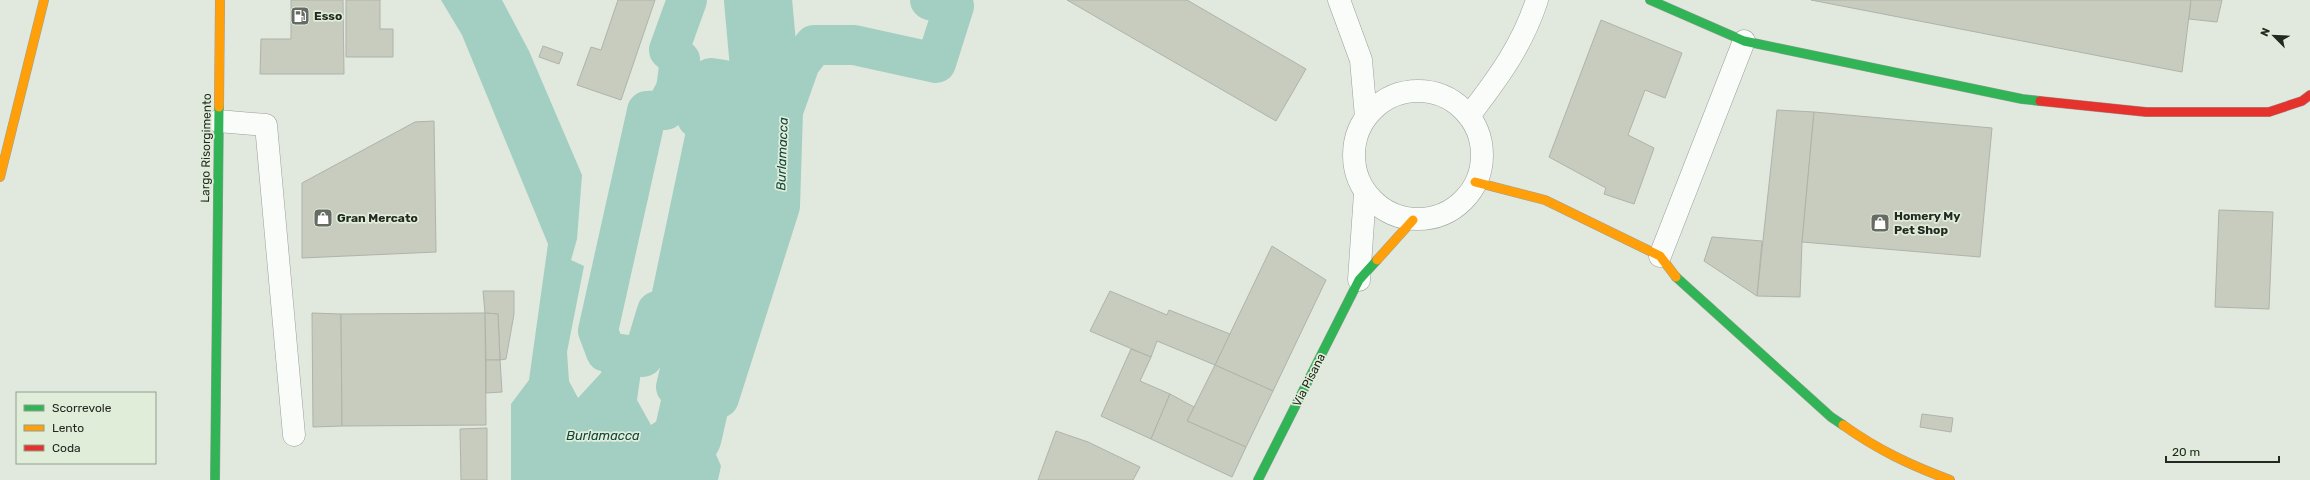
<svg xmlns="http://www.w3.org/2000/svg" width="2310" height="480" font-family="Rubik,sans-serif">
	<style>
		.water { fill: #a3cec2 }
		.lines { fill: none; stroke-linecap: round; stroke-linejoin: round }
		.canal { stroke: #a3cec2; stroke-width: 40 }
		.river { stroke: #a3cec2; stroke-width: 68 }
		.building { fill: #c8ccbf; stroke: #afb3aa }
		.lane-casing { stroke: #9ba099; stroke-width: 23 }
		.street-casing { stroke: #9ba099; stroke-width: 23 }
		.fast-casing { stroke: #9ba099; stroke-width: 10 }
		.slow-casing { stroke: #9ba099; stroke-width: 10 }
		.jam-casing { stroke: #9ba099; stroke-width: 10 }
		.lane { stroke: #fafcfa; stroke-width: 22 }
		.street { stroke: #fafcfa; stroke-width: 22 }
		.fast { stroke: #30b455; stroke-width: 9 }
		.slow { stroke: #ff9f0a; stroke-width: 9 }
		.jam { stroke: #e5322d; stroke-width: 9 }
		.labels { text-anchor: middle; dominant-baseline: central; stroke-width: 3.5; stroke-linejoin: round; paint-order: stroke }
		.poi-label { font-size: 12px; font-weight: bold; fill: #232821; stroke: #dfedd9; text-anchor: start }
		.street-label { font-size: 12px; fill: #232821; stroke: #dfedd9 }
		.water-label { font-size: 13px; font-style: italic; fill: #10453c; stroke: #dfedd9 }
	</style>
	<rect width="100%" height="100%" fill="#e1e8de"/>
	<path class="water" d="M441,0H502L529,51L582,175L577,239L571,260L584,266L567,352L569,381L578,398L601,373L606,352L643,357L637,400L651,425L670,412L676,387L719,398L711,443L721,466L718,480H511V404L529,380L548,244L462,35Z"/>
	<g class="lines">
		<path class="canal" d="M687,0L669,50L680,60L676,89L665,110L647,111L598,331L606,352L643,357L657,311L668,313L708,123L697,118L711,78L724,80L736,89L740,106L737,130L676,387L719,398L780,206L783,111L800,63L814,45H854L936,63L954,6L930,0"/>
		<path class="river" d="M661,480L688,435L766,89L758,0"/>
	</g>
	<g class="building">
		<path d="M291,0H343L344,74H260L261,39H291Z"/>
		<path d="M346,0H380V29H393V57H346Z"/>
		<path d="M618,0H655L621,100L577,85L591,47L601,50Z"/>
		<path d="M1067,0H1187L1306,69L1276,121Z"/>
		<path d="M1811,0H2191L2182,72Z"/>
		<path d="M2191,0H2222L2217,22L2189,19Z"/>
		<path d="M1601,20L1682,53L1665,98L1645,90L1628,135L1654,148L1634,204L1604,194L1606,188L1549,157Z"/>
		<path d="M543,46L563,53L559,64L539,57Z"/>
		<path d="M1777,110L1814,112L1802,242L1800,297L1757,296Z"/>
		<path d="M1814,112L1992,128L1980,257L1802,242Z"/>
		<path d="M434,121L436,252L302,258V183L415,122Z"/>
		<path d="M2219,210L2273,212L2269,309L2215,307Z"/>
		<path d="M1712,237L1762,241L1757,296L1704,261Z"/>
		<path d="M1272,246L1326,280L1273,391L1215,365Z"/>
		<path d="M483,291H514V314L506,359L500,360L498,314L485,313Z"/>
		<path d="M1110,291L1167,315L1169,310L1230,334L1215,365L1157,341L1151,357L1090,331Z"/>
		<path d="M312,313L341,314L342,426L313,427Z"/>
		<path d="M485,313L486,425L342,426L341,314Z"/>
		<path d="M485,313L498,314L500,360H486Z"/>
		<path d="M1131,349L1151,357L1140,381L1170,394L1151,439L1101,416Z"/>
		<path d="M486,360H500L502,392L486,393Z"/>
		<path d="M1215,365L1273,391L1246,447L1187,421Z"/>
		<path d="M1170,394L1194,407L1187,421L1246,447L1232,477L1151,439Z"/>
		<path d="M1922,414L1953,418L1951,432L1920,427Z"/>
		<path d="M487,428V480H461L460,429Z"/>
		<path d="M1056,431L1088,442L1140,467L1133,480H1038Z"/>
	</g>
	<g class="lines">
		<defs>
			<path id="lane" d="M218,121L266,125L294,435"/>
			<g id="street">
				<path d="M1339,0L1361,60L1366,117"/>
				<circle cx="1418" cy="155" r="64"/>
				<path d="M1469,116C1498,78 1522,46 1537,0"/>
				<path d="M1660,256L1744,41"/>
				<path d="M1359,280L1365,193"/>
			</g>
			<g id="fast">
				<path d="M1650,0L1744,41L2022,99L2040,101"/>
				<path d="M1676,277L1831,417L1843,425"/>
				<path d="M215,480L219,107"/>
				<path d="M1258,480L1359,280L1377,260"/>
			</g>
			<g id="slow">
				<path d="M219,107L220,0"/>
				<path d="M0,177L44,0"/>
				<path d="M1475,182L1545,200L1660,256L1676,277"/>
				<path d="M1377,260L1413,220"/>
				<path d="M1843,425C1878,450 1910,465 1950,480"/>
			</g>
			<path id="jam" d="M2040,101L2146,112H2269L2302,101L2310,95"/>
		</defs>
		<use href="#lane" class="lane-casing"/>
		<use href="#street" class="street-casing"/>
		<use href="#fast" class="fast-casing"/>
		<use href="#slow" class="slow-casing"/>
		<use href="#jam" class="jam-casing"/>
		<use href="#lane" class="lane"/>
		<use href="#street" class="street"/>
		<use href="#fast" class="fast"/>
		<use href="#slow" class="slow"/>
		<use href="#jam" class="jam"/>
	</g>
	<defs>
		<symbol id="fuel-square" viewBox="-11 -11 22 22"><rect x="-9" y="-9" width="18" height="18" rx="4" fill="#666b63" stroke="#dfedd9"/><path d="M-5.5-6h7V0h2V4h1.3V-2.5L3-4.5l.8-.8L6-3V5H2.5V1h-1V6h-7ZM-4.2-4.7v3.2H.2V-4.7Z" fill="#fff"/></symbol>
		<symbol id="shop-square" viewBox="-11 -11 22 22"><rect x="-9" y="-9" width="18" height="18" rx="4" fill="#666b63" stroke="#dfedd9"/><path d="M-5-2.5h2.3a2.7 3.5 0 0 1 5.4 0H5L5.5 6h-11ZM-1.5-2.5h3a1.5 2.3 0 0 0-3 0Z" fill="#fff"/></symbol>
	</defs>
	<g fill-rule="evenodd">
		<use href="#fuel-square" x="289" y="5" width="22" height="22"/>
		<use href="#shop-square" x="312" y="207" width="22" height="22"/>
		<use href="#shop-square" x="1869" y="212" width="22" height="22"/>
	</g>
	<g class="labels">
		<g class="poi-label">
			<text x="314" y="16">Esso</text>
			<text x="1894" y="216">Homery My<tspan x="1894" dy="14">Pet Shop</tspan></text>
			<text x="337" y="218">Gran Mercato</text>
		</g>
		<g class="street-label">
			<text transform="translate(206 148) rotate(-89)">Largo Risorgimento</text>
			<text transform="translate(1309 380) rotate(-63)">Via Pisana</text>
		</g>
		<g class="water-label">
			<text transform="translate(782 154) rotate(-88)">Burlamacca</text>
			<text x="603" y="435">Burlamacca</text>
		</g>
	</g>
	<rect x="16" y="392" width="140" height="72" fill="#dfedd9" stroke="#949e8f"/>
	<rect x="24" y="405" width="20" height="6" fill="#30b455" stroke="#949e8f"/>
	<text x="52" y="412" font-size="12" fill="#232821">Scorrevole</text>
	<rect x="24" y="425" width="20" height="6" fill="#ff9f0a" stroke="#949e8f"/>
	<text x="52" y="432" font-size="12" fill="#232821">Lento</text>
	<rect x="24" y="445" width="20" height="6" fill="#e5322d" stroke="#949e8f"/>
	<text x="52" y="452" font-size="12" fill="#232821">Coda</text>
	<g transform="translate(2274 36) rotate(294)" stroke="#dfedd9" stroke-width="3" paint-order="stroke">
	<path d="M0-3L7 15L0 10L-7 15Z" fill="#232821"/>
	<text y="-6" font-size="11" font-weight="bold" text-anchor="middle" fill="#232821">N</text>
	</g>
	<path d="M2166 456v6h113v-6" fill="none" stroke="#232821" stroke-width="2"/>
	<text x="2172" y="456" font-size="12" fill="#232821" stroke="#dfedd9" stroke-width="3" paint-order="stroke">20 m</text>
</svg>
